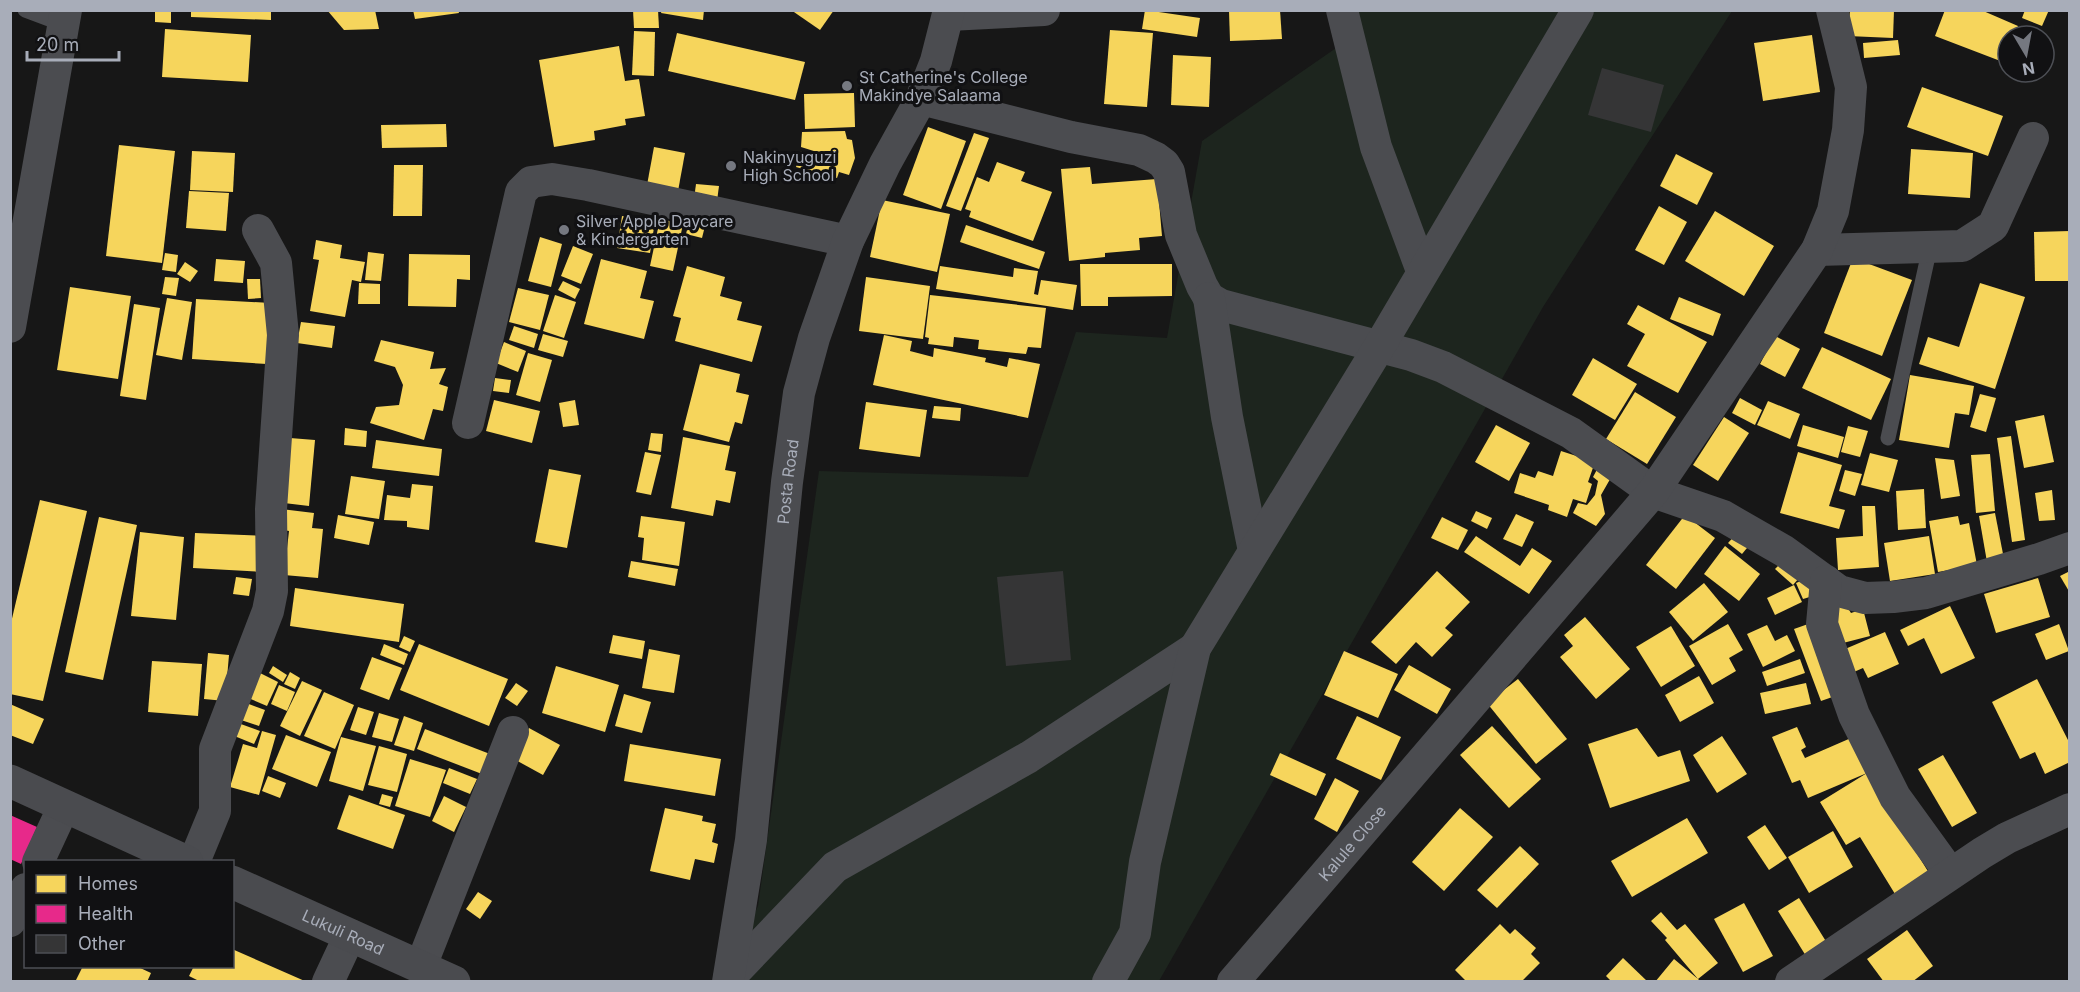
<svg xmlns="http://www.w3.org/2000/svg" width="2080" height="992" font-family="Inter,sans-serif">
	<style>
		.green { fill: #1d251e }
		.homes { fill: #f6d55c }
		.health { fill: #e7298a }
		.building { fill: #353536 }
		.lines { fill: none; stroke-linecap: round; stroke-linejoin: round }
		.lane { stroke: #4b4c50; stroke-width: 15 }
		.street { stroke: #4b4c50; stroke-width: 32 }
		.secondary { stroke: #4a4b4f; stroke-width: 33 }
		.poi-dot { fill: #757880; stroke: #111113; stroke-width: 2 }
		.labels { text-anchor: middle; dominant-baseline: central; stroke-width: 6; stroke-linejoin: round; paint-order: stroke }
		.poi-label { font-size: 16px; fill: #a8adb9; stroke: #111113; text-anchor: start }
		.street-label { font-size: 16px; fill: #a8adb9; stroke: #111113 }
	</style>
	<rect width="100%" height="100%" fill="#171717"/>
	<path class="green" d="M1356,11H1732L1543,307L1159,981L720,982L758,906L819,471L1028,477L1076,332L1167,338L1202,141L1352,37Z"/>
	<g class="homes">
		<path d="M155,10H171V23L155,22Z"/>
		<path d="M191,10H271V20L191,17Z"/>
		<path d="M327,10H375L379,29L344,30Z"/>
		<path d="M413,10H458L459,13L415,19Z"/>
		<path d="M633,10H658L659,28H634Z"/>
		<path d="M662,10H704L703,20L661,13Z"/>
		<path d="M791,10H834L820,30Z"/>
		<path d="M1145,10L1200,18L1197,37L1142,29Z"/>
		<path d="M1280,10L1282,39L1230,41L1229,11Z"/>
		<path d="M1850,10H1894L1893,38L1848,36Z"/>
		<path d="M1945,10H1981L2018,26L2014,36H2008V51L2003,62L1935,36Z"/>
		<path d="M2025,10H2049L2042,26L2022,18Z"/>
		<path d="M165,29L251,35L248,82L162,77Z"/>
		<path d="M1110,30L1153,33L1147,107L1104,104Z"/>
		<path d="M634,31L655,32L654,76L632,75Z"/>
		<path d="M677,33L805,62L795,100L668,71Z"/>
		<path d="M1812,35L1820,92L1763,101L1754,43Z"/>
		<path d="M1898,40L1900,55L1864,58L1863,43Z"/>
		<path d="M619,46L625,81L639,79L645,116L625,119L626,125L594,131L595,140L554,147L539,60Z"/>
		<path d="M1173,55L1211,57L1209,107L1171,105Z"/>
		<path d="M1922,87L2003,116L1988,156L1907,127Z"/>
		<path d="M854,93L855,127L805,129L804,94Z"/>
		<path d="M446,124L447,147L382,148L381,125Z"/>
		<path d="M928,127L966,141L941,209L903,195Z"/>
		<path d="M845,131L847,139L852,140L855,158L849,175L839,172L837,178L796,167L801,151L816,155L817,152L801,147L802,132Z"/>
		<path d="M974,133L989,138L961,211L946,206Z"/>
		<path d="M119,145L175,151L162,263L106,256Z"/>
		<path d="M654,147L685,153L678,191L647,185Z"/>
		<path d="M1911,149L1973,153L1970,198L1908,194Z"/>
		<path d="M192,151L235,153L233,192L190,190Z"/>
		<path d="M1676,154L1713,173L1697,205L1660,186Z"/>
		<path d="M997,162L1025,172L1021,181L1052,192L1033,241L969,217L971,211L965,209L977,177L989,182Z"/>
		<path d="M394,165H423L422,216H393Z"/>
		<path d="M1090,167L1092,184L1157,179L1162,236L1139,238L1140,250L1105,253V257L1069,261L1061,169Z"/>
		<path d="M696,184L719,186L717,201L694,199Z"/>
		<path d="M189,191L229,193L226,231L186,228Z"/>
		<path d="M882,200L950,214L937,272L870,257Z"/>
		<path d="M1659,206L1687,222L1664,265L1635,250Z"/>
		<path d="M1715,211L1774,246L1744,296L1685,261Z"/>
		<path d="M622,216L655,221L650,253L617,248Z"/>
		<path d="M660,219L683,224L673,271L650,266Z"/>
		<path d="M689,222L705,226L702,238L686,234Z"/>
		<path d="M966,225L1045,252L1039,269L960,242Z"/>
		<path d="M2070,231V281H2035L2034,232Z"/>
		<path d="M540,237L562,244L551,287L528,281Z"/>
		<path d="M316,240L342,245L340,258L365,262L361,282L352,280L345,317L310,311L319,260L313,259Z"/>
		<path d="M573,246L593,254L581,284L561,276Z"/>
		<path d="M368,252L384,254L381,281L365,280Z"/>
		<path d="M165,253L178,255L176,272L162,270Z"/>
		<path d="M409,254L470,255V280L457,279L456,307L408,306Z"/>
		<path d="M1853,258L1912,280L1882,356L1824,333Z"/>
		<path d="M216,259L245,261L243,283L214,281Z"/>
		<path d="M601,259L647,271L640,298L654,301L644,339L584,324Z"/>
		<path d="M185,262L198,271L190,282L177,274Z"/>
		<path d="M1080,264H1172V296L1108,297V306H1081Z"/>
		<path d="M687,266L725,277L720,296L742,302L737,320L762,326L752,362L675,341L681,318L673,316Z"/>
		<path d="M940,266L1013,277L1014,268L1038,271L1034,294L1038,295L1041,280L1077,285L1073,310L936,289Z"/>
		<path d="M165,277L179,278L176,296L162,294Z"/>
		<path d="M866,277L930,286L923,339L859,331Z"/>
		<path d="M247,279H260L261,298L248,299Z"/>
		<path d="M563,281L580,289L575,299L558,290Z"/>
		<path d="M359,283L380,284V304H358Z"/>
		<path d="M1980,283L2025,297L1995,389L1919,364L1928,337L1959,347Z"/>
		<path d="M70,287L131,296L118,379L57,370Z"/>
		<path d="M518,288L549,295L540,330L509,322Z"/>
		<path d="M555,295L576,302L564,338L543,331Z"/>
		<path d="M930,295L1046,308L1041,348L1028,347L1026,354L978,349L979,340L954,337L953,347L928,344L929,338L925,337Z"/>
		<path d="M1679,297L1721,314L1713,336L1670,319Z"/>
		<path d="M167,298L192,302L182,360L156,355Z"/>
		<path d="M196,299L271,303L267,364L192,359Z"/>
		<path d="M134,304L160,308L146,400L120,396Z"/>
		<path d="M1638,305L1707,342L1678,393L1627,366L1645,334L1627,324Z"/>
		<path d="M301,322L335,326L332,348L297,343Z"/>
		<path d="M514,326L538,334L534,348L509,340Z"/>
		<path d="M543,334L568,341L563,357L538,350Z"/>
		<path d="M884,335L912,341L910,351L933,357L934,348L986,358L985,362L1007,367L1009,358L1040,364L1028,418L873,385Z"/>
		<path d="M1775,336L1800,349L1785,377L1760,364Z"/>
		<path d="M381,340L434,352L430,369L446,368L439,384L448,387L443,411L433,409L424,440L370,423L376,407L399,405L403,385L395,367L374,361Z"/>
		<path d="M504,342L526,351L518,372L496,363Z"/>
		<path d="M1822,347L1891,379L1871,420L1802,388Z"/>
		<path d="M528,353L552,360L540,402L516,395Z"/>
		<path d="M1593,358L1637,384L1615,420L1572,395Z"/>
		<path d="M700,364L740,374L736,392L749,395L742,424L735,422L729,442L683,430Z"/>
		<path d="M1910,375L1974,386L1969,415L1955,413L1949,448L1899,440Z"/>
		<path d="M495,378L511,380L509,393L493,391Z"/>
		<path d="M1635,392L1676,417L1647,464L1606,439Z"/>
		<path d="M1980,394L1996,398L1986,432L1970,427Z"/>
		<path d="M1740,398L1762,410L1755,425L1732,413Z"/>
		<path d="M494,400L540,411L532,443L486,431Z"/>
		<path d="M575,400L579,425L563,427L559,403Z"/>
		<path d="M1768,401L1800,414L1790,439L1757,425Z"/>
		<path d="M866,402L927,410L920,457L859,449Z"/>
		<path d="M934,406L961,408L960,421L932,418Z"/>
		<path d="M2044,415L2054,462L2024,468L2015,421Z"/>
		<path d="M1724,417L1749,433L1718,481L1693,465Z"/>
		<path d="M1496,425L1530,443L1509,481L1475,462Z"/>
		<path d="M1803,425L1844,437L1838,458L1797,446Z"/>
		<path d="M1848,426L1868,431L1860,457L1841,452Z"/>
		<path d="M345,428L367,431L366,447L344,445Z"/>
		<path d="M651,433L663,434L661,452L648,450Z"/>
		<path d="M2011,436L2025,540L2012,542L1997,438Z"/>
		<path d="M683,437L730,446L725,470L736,472L730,503L716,500L713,516L671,508Z"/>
		<path d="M290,438L315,440L309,506L284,503Z"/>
		<path d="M376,440L442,449L439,476L372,468Z"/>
		<path d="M1561,451L1595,462L1588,482L1592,484L1586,503L1573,499L1567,517L1548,510L1549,505L1514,493L1520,473L1535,478L1538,471L1553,476Z"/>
		<path d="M645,452L661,455L651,495L636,492Z"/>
		<path d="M1798,452L1842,465L1829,506L1845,510L1839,529L1780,513Z"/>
		<path d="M1870,453L1898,460L1889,492L1861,485Z"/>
		<path d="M1990,454L1995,511L1976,513L1971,455Z"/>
		<path d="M1935,458L1954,460L1960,496L1941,499Z"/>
		<path d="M1602,460L1617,467L1601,495L1605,514L1596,526L1573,513L1578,503L1587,505L1595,495L1598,481L1593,477Z"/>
		<path d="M549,469L581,475L567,548L535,542Z"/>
		<path d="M1845,470L1862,474L1855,496L1839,491Z"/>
		<path d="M351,476L385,481L379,519L345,514Z"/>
		<path d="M412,484L433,486L429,530L407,527V521L384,520L387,495L410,498Z"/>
		<path d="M1924,489L1926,528L1898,530L1896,491Z"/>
		<path d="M2052,490L2055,520L2039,521L2035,493Z"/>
		<path d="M40,500L87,511L43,701L10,694V627Z"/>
		<path d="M1862,506H1875L1879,567L1838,570L1836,538L1863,536Z"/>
		<path d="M281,509L314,513L312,528L323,529L318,578L284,575L289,531L278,529Z"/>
		<path d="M1476,511L1492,518L1487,529L1471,521Z"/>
		<path d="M1995,513L2004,559L1987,562L1979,516Z"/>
		<path d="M1516,514L1534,522L1522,547L1503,539Z"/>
		<path d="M338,515L374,522L369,545L334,538Z"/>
		<path d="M1685,515L1715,538L1676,589L1646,565Z"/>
		<path d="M641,516L685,522L679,566L642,560L644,538L638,537Z"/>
		<path d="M1958,516L1960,525L1969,523L1977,565L1938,572L1929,521Z"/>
		<path d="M99,517L137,525L103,680L65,672Z"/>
		<path d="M1442,517L1468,530L1458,550L1431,538Z"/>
		<path d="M1739,531L1752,542L1742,554L1728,543Z"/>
		<path d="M140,532L184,537L176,620L131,616Z"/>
		<path d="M195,533L265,536L263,572L193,568Z"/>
		<path d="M1476,536L1520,566L1532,548L1552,561L1529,594L1464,552Z"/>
		<path d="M1929,536L1935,574L1890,581L1884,543Z"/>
		<path d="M1725,546L1760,574L1739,601L1704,574Z"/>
		<path d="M631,561L678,569L675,586L628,577Z"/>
		<path d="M1782,562L1799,578L1793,585L1775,569Z"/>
		<path d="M1437,571L1470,602L1445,628L1453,635L1432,657L1416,642L1396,664L1371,642Z"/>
		<path d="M2070,571V593L2060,576Z"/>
		<path d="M236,577L252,579L249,596L233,594Z"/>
		<path d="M2038,578L2050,617L1996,633L1984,594Z"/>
		<path d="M1806,579L1813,596L1803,599L1796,583Z"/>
		<path d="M1704,583L1728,612L1693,641L1669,612Z"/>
		<path d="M1794,585L1802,602L1775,615L1767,598Z"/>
		<path d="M295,588L404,604L399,642L290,626Z"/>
		<path d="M1844,602L1851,613L1863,609L1870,636L1843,643L1834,609Z"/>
		<path d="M1950,606L1975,658L1941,674L1924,638L1908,646L1900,630Z"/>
		<path d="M1585,617L1630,669L1596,699L1560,657L1573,646L1564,635Z"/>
		<path d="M1811,623L1838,695L1821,701L1794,629Z"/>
		<path d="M1728,624L1743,650L1729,658L1736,671L1712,685L1689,646Z"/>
		<path d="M2059,624L2069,651L2046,660L2035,634Z"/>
		<path d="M1767,625L1775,641L1787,635L1795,651L1763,667L1747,634Z"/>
		<path d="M1671,626L1695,666L1661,687L1636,647Z"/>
		<path d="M1885,632L1899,664L1868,678L1863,668L1847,675L1838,652Z"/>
		<path d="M613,635L645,641L642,659L609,653Z"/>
		<path d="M404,636L415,641L410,652L399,647Z"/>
		<path d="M384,644L408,654L404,665L380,655Z"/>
		<path d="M419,644L508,679L489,726L400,690Z"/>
		<path d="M649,649L680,655L674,693L642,688Z"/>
		<path d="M1344,651L1398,674L1378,718L1324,695Z"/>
		<path d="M208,653L229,655L225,701L204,699Z"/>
		<path d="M372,657L402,668L389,700L360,689Z"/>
		<path d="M1800,659L1805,673L1767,686L1762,672Z"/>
		<path d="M152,661L202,664L198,716L148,712Z"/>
		<path d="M1409,665L1451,689L1437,714L1394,690Z"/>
		<path d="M273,666L287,675L283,682L269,673Z"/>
		<path d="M556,666L619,685L605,732L542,713Z"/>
		<path d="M258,672L278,682L267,706L246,697Z"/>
		<path d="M290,672L300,678L295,689L284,684Z"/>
		<path d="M1699,676L1714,703L1680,722L1665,695Z"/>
		<path d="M1518,679L1567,739L1536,764L1487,703Z"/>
		<path d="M2037,679L2070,744V762L2045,774L2035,752L2020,759L1992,702Z"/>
		<path d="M302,681L322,690L300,736L280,726Z"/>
		<path d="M516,683L528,691L517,706L505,698Z"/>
		<path d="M1806,683L1811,704L1765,714L1760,693Z"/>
		<path d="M279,685L295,692L287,711L271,704Z"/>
		<path d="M324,692L354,705L335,749L304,736Z"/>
		<path d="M624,694L651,702L642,733L615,726Z"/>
		<path d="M241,701L265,710L259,726L235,718Z"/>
		<path d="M10,704L44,719L33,744L10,735Z"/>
		<path d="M358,707L374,712L366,735L350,730Z"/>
		<path d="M379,713L399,719L392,742L372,737Z"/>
		<path d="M404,716L423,723L414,751L394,745Z"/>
		<path d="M1357,716L1401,737L1381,780L1336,759Z"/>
		<path d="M238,723L260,731L254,744L232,735Z"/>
		<path d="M1492,726L1541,779L1509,808L1460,755Z"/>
		<path d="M1797,727L1806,747L1801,750L1805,758L1851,738L1867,773L1808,798L1800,780L1792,783L1772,737Z"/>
		<path d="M529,728L560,745L543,775L512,758Z"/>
		<path d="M1637,728L1658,757L1680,750L1690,781L1610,808L1588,744Z"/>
		<path d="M425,729L490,754L482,774L417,749Z"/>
		<path d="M262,731L276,735L259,795L230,787L243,744L257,748Z"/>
		<path d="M286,735L331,752L317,787L272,769Z"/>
		<path d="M1722,736L1747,774L1717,793L1693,755Z"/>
		<path d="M341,737L376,746L363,791L329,781Z"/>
		<path d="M630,744L721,759L715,796L624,781Z"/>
		<path d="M379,746L407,754L397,792L368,785Z"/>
		<path d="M1280,753L1326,774L1316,796L1270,775Z"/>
		<path d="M1943,755L1977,813L1952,827L1918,769Z"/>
		<path d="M410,759L446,770L430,817L395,806Z"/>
		<path d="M449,768L477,779L470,794L443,783Z"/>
		<path d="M1867,773L1929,873L1895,894L1860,837L1846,845L1820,802Z"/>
		<path d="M268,776L286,783L280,798L262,791Z"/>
		<path d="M1335,778L1359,791L1337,832L1314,819Z"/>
		<path d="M382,794L393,797L390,807L379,804Z"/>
		<path d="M349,795L405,815L393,849L337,829Z"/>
		<path d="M444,796L466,807L454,832L432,821Z"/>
		<path d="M665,808L703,816L702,821L716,824L712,842L718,844L714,863L695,859L690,880L650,871Z"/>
		<path d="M1460,808L1493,837L1444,891L1412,862Z"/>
		<path d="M1687,818L1708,853L1632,897L1611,861Z"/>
		<path d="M1765,825L1787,858L1769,870L1747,837Z"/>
		<path d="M1833,831L1853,867L1809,893L1788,857Z"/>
		<path d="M1520,846L1539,864L1497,908L1477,890Z"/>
		<path d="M478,892L492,901L480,919L466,909Z"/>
		<path d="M1799,898L1827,943L1806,956L1778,911Z"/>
		<path d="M1744,903L1773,956L1743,972L1714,919Z"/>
		<path d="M1661,912L1677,930L1685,924L1718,963L1698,979L1701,982H1655L1674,959L1698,979L1665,940L1667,938L1651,921Z"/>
		<path d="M1500,924L1510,934L1515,929L1536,948L1531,954L1540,963L1521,982H1467L1455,970Z"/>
		<path d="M1907,930L1933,966L1912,982H1884L1867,959Z"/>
		<path d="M232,949L307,982H201L189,976L194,966H232Z"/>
		<path d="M1623,958L1648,982H1612L1606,976Z"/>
		<path d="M83,966H136L151,973L147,982H79L76,980Z"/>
	</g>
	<path class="health" d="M10,815L37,827L21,864L10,859Z"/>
	<g class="building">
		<path d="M1602,68L1664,85L1651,132L1588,115Z"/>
		<path d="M1063,571L1071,660L1006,666L997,577Z"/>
	</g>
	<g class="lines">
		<g class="lane">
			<path d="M25,10L65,25"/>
			<path d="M1888,438L1930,247"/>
		</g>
		<g class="street">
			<path d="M1342,10L1376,147L1422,271"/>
			<path d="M949,15L1044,10"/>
			<path d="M921,99L1071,137L1139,150L1156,158L1164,164L1169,172L1181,235L1202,286L1209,298L1221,305L1411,355L1443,367L1571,433L1653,492L1723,516L1784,551L1839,591L1865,598L1893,597L1926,593L2039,559L2070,548"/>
			<path d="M1817,250L1962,246L1993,226L2033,138"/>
			<path d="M1209,298L1227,417L1254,551"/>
			<path d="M10,327L66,10"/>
			<path d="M468,423L521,192L531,182L552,179L588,185L848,241"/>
			<path d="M1826,581L1822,624L1854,715L1895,797L1950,873"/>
			<path d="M38,862L64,806"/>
			<path d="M194,862L215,811V749L268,611L272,591L271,509L283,335L276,263L258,230"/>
			<path d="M10,921L26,889"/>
			<path d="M421,966L513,732"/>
			<path d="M729,978L835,867L1029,757L1195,648"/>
			<path d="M328,982L350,935"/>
			<path id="s1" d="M728,982L751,840L787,482L799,393L814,338L848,241L885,164L921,99L936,61L949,10"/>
			<path d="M1108,982L1135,933L1145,862L1195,648L1379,347L1578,10"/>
			<path id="s2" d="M1233,982L1653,492L1817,250L1833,211L1848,130L1851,87L1832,10"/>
			<path d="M1791,982L1982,853L2007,838L2070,809"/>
		</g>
		<g class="secondary">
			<path d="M10,781L187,862"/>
			<path id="s3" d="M232,882L454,982"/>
		</g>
	</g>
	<g class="poi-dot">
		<circle cx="847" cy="86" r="6"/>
		<circle cx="731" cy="166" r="6"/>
		<circle cx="564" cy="230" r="6"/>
	</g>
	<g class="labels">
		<g class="poi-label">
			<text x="859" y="77">St Catherine's College<tspan x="859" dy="18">Makindye Salaama</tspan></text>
			<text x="743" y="157">Nakinyuguzi<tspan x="743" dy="18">High School</tspan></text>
			<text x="576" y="221">Silver Apple Daycare<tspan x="576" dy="18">&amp; Kindergarten</tspan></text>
		</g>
		<g class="street-label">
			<text stroke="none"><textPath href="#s1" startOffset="504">Posta Road</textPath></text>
			<text stroke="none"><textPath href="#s2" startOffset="183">Kalule Close</textPath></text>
			<text stroke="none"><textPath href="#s3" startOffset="122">Lukuli Road</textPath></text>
		</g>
	</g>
	<rect width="2080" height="992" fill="none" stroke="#a8adb9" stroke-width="24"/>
	<rect x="24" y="860" width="210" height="108" fill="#111113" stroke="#4d4f55" stroke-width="1.5"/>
	<rect x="36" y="875" width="30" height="18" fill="#f6d55c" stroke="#4d4f55" stroke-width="1.5"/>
	<text x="78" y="890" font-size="18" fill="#a8adb9">Homes</text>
	<rect x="36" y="905" width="30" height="18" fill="#e7298a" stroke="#4d4f55" stroke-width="1.5"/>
	<text x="78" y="920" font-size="18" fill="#a8adb9">Health</text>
	<rect x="36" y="935" width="30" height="18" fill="#353536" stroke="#4d4f55" stroke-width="1.5"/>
	<text x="78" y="950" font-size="18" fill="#a8adb9">Other</text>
	<g transform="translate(2026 54) rotate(170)"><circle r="28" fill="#111113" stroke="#4d4f55" stroke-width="1.5"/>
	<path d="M0-4.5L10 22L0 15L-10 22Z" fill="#757880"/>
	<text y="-9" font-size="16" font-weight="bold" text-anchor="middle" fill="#a8adb9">N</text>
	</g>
	<path d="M27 51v9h92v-9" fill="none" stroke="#a8adb9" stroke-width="3"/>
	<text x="36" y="51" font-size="18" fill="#a8adb9" stroke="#111113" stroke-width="4.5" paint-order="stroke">20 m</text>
</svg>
